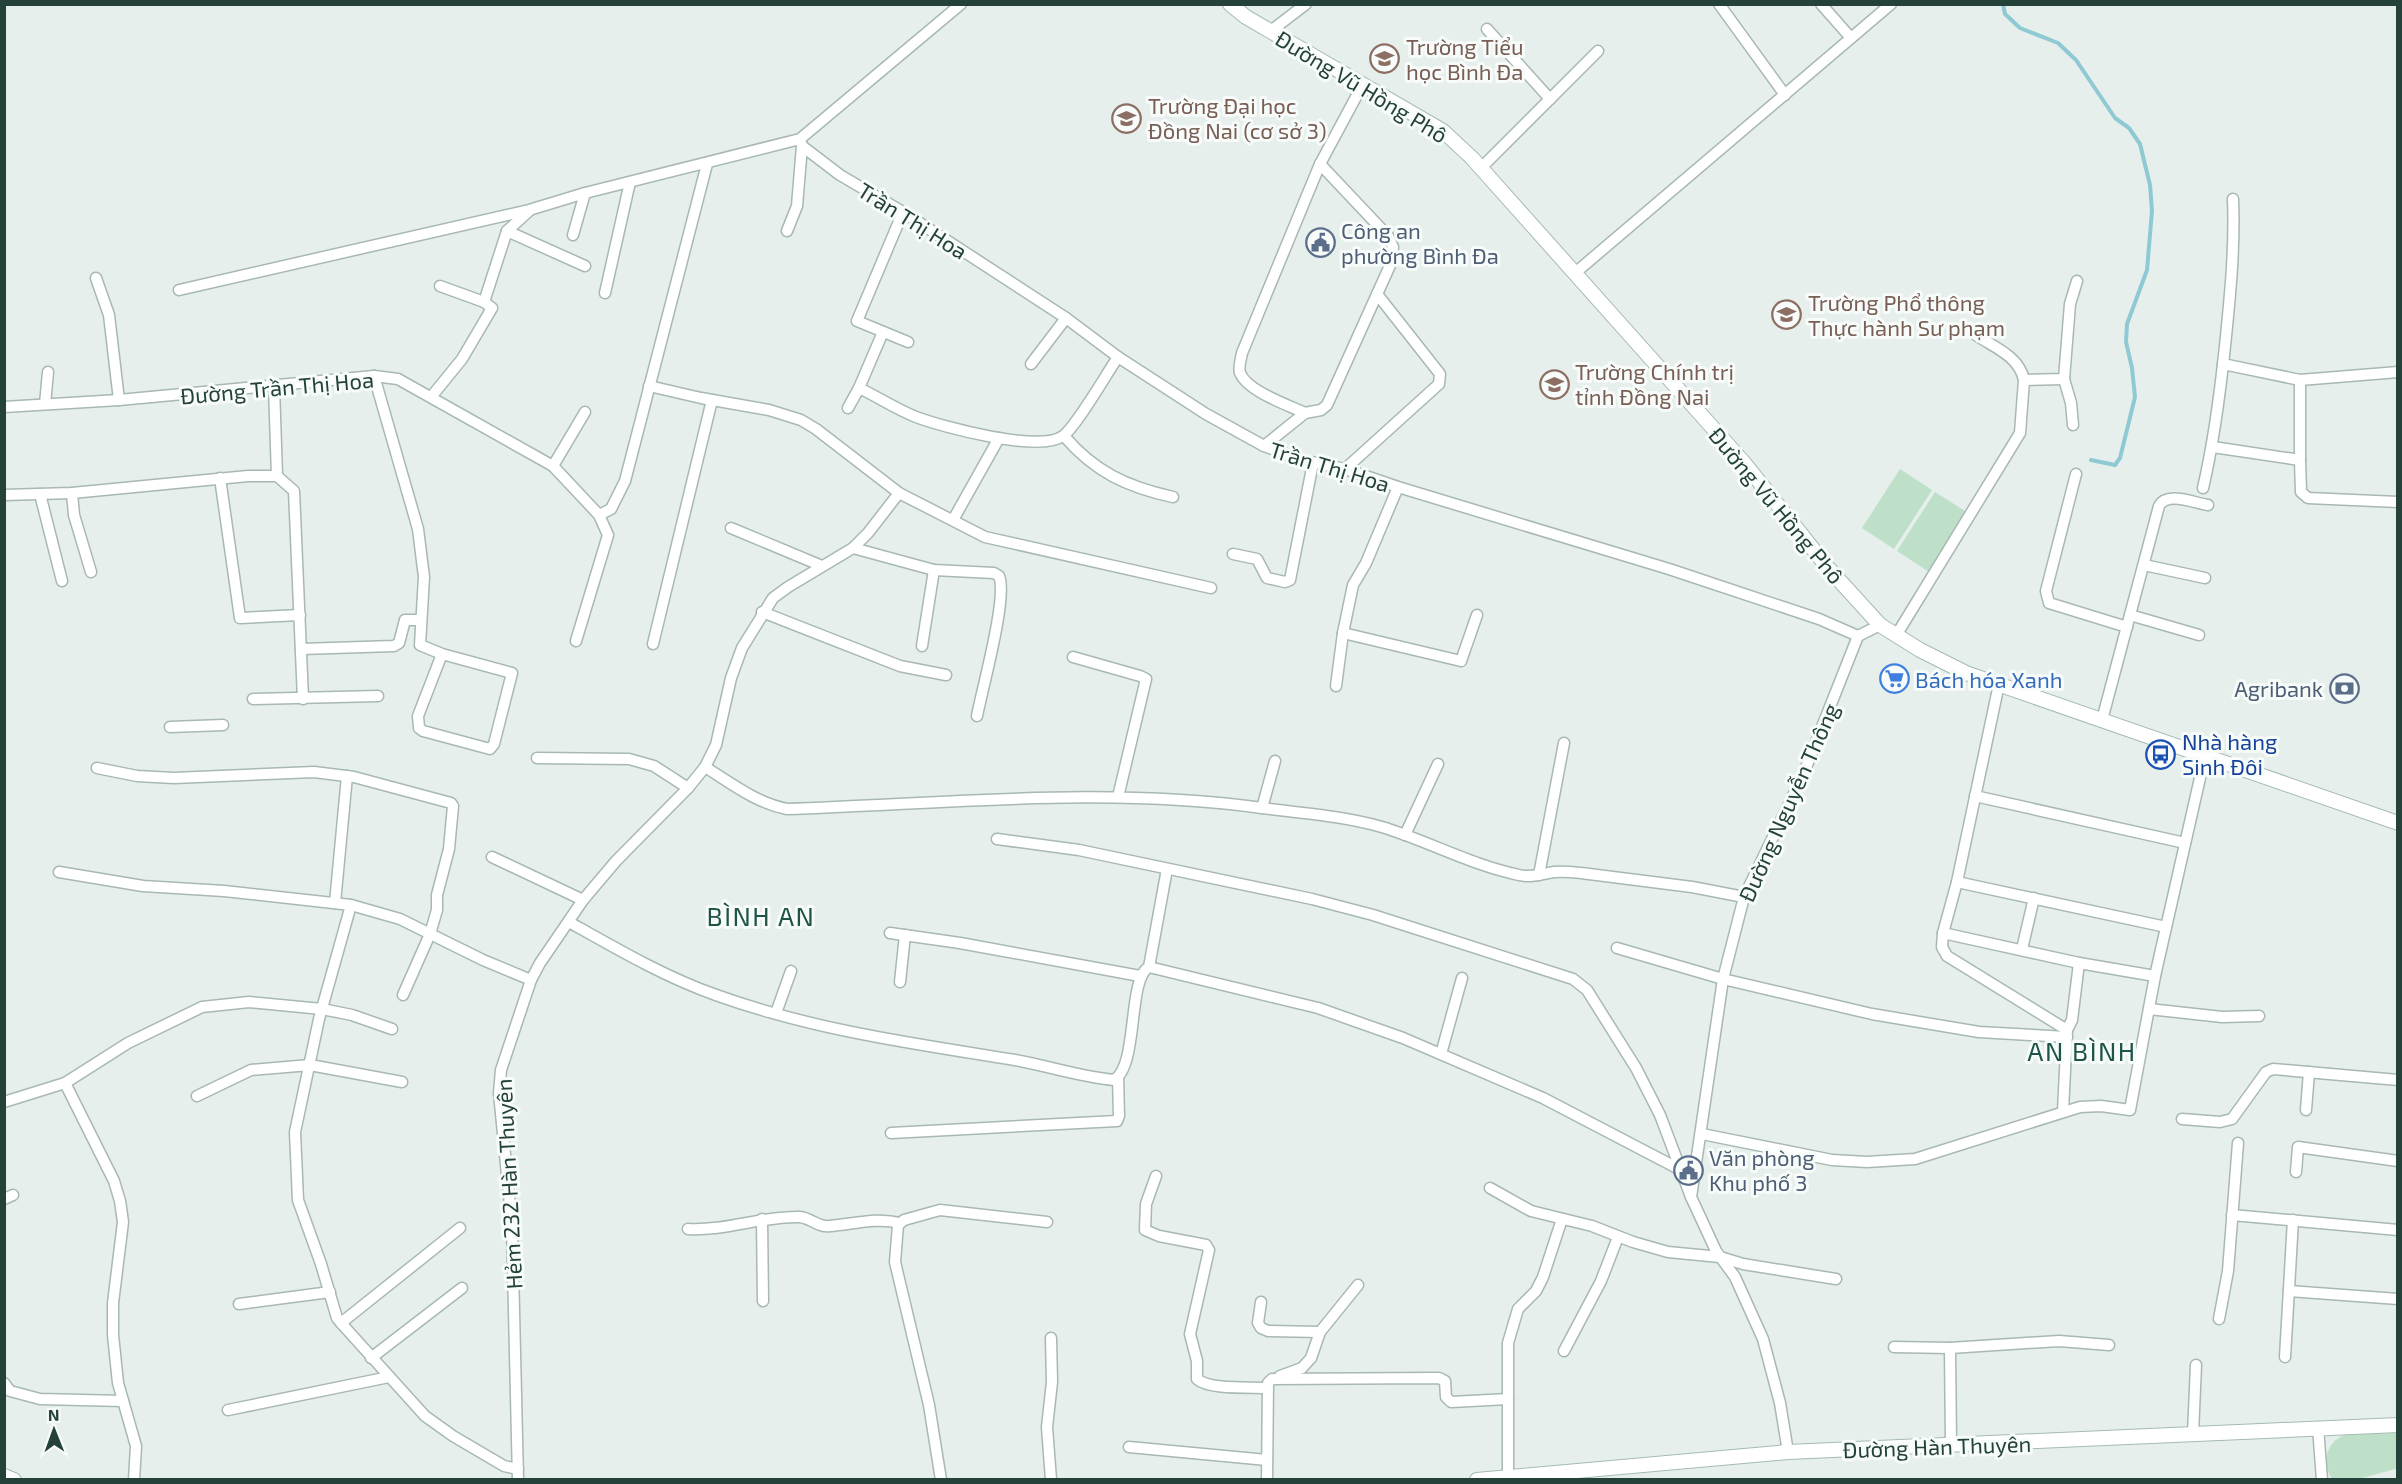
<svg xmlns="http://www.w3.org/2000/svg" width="2402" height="1484" font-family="'Exo 2',sans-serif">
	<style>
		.green { fill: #bfe0c8 }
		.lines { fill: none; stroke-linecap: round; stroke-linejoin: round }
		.stream { stroke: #8ec9d4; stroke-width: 4 }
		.street-casing { stroke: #a8b8b2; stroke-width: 13 }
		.secondary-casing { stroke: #a4bbb3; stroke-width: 16 }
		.street { stroke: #fff; stroke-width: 10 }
		.secondary { stroke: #fff; stroke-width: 14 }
		.labels { text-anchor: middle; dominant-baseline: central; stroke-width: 6; stroke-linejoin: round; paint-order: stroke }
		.education-label { font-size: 22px; fill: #785e54; stroke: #f7fbf9; text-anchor: start }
		.street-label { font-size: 22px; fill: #24423a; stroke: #f7fbf9 }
		.service-label { font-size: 22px; fill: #4e5e75; stroke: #f7fbf9; text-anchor: start }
		.shop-label { font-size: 22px; fill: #366cbe; stroke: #f7fbf9; text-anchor: start }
		.transit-label { font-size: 22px; fill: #164399; stroke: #f7fbf9; text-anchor: start }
		.quarter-label { font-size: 26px; letter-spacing: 1.5px; fill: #1f5548; stroke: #f7fbf9 }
	</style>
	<rect width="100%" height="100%" fill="#e6efeb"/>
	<g class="green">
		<path d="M1900,469L1932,490L1894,549L1862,528Z"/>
		<path d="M1935,492L1968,513L1929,572L1897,551Z"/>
		<path d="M2397,1433V1467L2395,1469L2359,1479H2332C2322,1464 2325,1442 2345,1435Z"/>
	</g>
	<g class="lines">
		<path class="stream" d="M2003,4L2005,14L2020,28L2058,43L2076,60L2115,118L2129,128L2140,144L2150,185L2152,211L2147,270L2127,324L2126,342L2132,368L2135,397L2120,458L2115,465L2091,460"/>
		<defs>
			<g id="street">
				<path d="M1719,4L1785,95"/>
				<path d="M1821,4L1851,38"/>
				<path d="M1487,29L1550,99"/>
				<path d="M1272,30L1306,4"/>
				<path d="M800,139L802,146L840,175L903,212L1066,318L1118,357L1206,414L1264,446L1302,460L1345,469L1398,487L1669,569L1819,619L1858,636"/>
				<path d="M1481,168L1598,51"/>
				<path d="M903,212L857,321L908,342"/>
				<path d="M507,231L585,266"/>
				<path d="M787,231L797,206L802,146"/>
				<path d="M573,235L585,193"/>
				<path d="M1575,273L1891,4"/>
				<path d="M96,278L109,315L119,400"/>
				<path d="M440,286L484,302"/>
				<path d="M179,290L529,210L585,193L800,139L961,4"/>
				<path d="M605,293L630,182"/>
				<path d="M1976,335C1995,348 2019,356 2024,380"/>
				<path d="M1031,364L1066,318"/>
				<path d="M2223,364L2300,380L2398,372"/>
				<path d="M374,376L418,529L424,577L420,645L442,654L512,673L494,744L490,749L423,731L419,728L418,716L442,654"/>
				<path d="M2064,379L2071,403L2073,425"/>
				<path d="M649,386L701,398L769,410L801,420L816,429L899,493L985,537L1211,588"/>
				<path d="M274,387L277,476"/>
				<path d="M859,388L883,332"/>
				<path d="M431,397L462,359L492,308L484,302L507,231L529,211"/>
				<path d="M45,404L48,372"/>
				<path d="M4,407L119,400L374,376L398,379L553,466L599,515L608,535L576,641"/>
				<path d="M848,408L859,388C878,397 896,409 916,417C943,427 1039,453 1063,436C1076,427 1107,373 1118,357"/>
				<path d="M1305,413C1288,405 1247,391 1240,373C1238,367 1241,359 1242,353L1320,164L1363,84"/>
				<path d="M1064,436C1095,472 1127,487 1173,497"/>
				<path d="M1264,446L1305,413L1321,410L1327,405L1392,261L1393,247L1388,236L1320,164"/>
				<path d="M2213,447L2300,460L2301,492L2308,498L2398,502"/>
				<path d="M2300,460V380"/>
				<path d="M553,466L585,412"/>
				<path d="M1345,469L1439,384L1440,374L1377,294"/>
				<path d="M2076,474L2046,591L2049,603L2127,627"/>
				<path d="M220,478L240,618L300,615"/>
				<path d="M1398,487L1366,563L1353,585L1343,633L1461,661L1477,615"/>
				<path d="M2203,488C2214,441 2220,394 2225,346C2230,297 2235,249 2233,199"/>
				<path d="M72,493L74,515L91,572"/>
				<path d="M40,494L62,581"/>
				<path d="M4,495L72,493L248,476H277L294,491L303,699"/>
				<path d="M599,515L611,509L625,481L707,164"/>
				<path d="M953,520L999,438"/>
				<path d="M731,528L822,566"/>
				<path d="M853,548L934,570L994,573L999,576C1008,597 982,689 977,716"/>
				<path d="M1233,554L1257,559L1267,578L1285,582L1290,580L1313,463"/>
				<path d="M2144,565L2205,578"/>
				<path d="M762,612L900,666L946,675"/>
				<path d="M2130,615L2199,635"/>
				<path d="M1897,634L2020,433L2024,380L2064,379L2070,304L2077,281"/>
				<path d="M1858,636L1880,625"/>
				<path d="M653,644L712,400"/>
				<path d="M922,646L934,570"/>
				<path d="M301,649L394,646L399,643L405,620H421"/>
				<path d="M1073,657L1140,676L1146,679L1118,797"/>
				<path d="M1999,684L1957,882L1943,933L1942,947L1947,956L2067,1030L2063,1111"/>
				<path d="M1336,686L1343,633"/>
				<path d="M253,699L378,696"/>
				<path d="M2102,720L2159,506C2167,491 2194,503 2208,505"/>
				<path d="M170,727L223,725"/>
				<path d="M537,758L629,759L654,766L688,788"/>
				<path d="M705,767C731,783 756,803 787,809C945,804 1104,786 1262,808C1301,813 1343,816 1382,827C1428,841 1471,865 1519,875C1531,878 1542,874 1554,872C1564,871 1572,872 1581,873L1692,887L1744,897"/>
				<path d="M97,768L137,776L174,778L314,772L354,777L451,803L453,806L449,849L437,895V910L430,934L403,995"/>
				<path d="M1975,796L2185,843"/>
				<path d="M1262,808L1275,761"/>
				<path d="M1405,835L1438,764"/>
				<path d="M997,839L1079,850L1312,899L1373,915L1573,979L1587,990L1636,1068L1660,1115L1691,1197"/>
				<path d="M492,857L583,900"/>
				<path d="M59,872L143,886L224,891L351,905L400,919L483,960L531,980"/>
				<path d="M1539,875L1564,743"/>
				<path d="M1957,882L2166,927"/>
				<path d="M335,903L347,776"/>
				<path d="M351,905L319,1019L295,1132L298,1200L321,1264L337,1318L341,1323L425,1416L453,1436L504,1466L518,1469"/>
				<path d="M569,922C617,949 665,977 716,995C813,1030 915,1044 1015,1060C1048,1066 1081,1077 1114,1080C1139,1065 1127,979 1149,967L1167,869"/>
				<path d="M890,933L960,943L1140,976"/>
				<path d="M1943,933L2079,963L2155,976"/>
				<path d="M1617,948L1723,979L1872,1014L1979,1032L2067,1037"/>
				<path d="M2022,949L2034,898"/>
				<path d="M1149,967L1318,1008L1403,1038L1543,1098L1681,1170"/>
				<path d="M900,982L905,935"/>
				<path d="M2149,1009L2222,1017L2259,1016"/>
				<path d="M776,1013L791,971"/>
				<path d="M2067,1030L2072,1020L2079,963"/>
				<path d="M1441,1054L1462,978"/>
				<path d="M65,1083L114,1181L120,1201L123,1222L113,1303V1335L118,1383L136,1446L134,1480"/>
				<path d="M197,1096L251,1070L310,1065L402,1082"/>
				<path d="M4,1102L65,1083L128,1043L202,1007L249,1002L322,1009L352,1015L392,1029"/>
				<path d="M2306,1110L2309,1072"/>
				<path d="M2182,1119L2220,1122L2232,1119L2266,1072L2273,1069L2398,1080"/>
				<path d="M891,1133L1117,1121L1119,1116L1118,1077"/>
				<path d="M1702,1134L1832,1160L1867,1162L1915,1159L2080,1107L2101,1106L2130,1110L2155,976L2205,756"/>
				<path d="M2296,1172L2298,1147L2398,1161"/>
				<path d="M1156,1176L1146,1204L1145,1230L1159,1236L1206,1245L1209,1250L1190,1334L1197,1361V1379C1209,1390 1250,1387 1267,1388"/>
				<path d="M1490,1188L1531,1211L1592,1226L1633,1242L1668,1252L1720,1257L1743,1264L1836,1279"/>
				<path d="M4,1199L13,1195"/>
				<path d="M2232,1215L2398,1230"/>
				<path d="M762,1219L763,1301"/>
				<path d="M688,1229C726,1231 762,1216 800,1217C811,1218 819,1228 830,1226C854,1224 877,1217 900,1223"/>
				<path d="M2289,1291L2398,1299"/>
				<path d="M1261,1302L1258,1323L1261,1328L1268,1331L1320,1332"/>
				<path d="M239,1304L330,1292"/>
				<path d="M2219,1319L2228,1271L2238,1143"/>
				<path d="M341,1323L460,1228"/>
				<path d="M1894,1347L1950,1348"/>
				<path d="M1564,1351L1601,1281L1618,1237"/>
				<path d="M2285,1357L2293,1220"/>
				<path d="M371,1358L462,1288"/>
				<path d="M1280,1376L1302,1368L1311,1358L1320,1332L1358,1285"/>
				<path d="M4,1383L10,1391L40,1399L123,1401"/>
				<path d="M228,1410L389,1377"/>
				<path d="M2318,1427L2322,1480"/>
				<path d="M2193,1434L2196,1365"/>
				<path d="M1951,1445L1950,1348L2059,1341L2109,1345"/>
				<path d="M1129,1447L1267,1460"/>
				<path d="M1788,1452L1780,1403L1763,1339L1735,1277L1716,1251L1691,1197L1723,979L1744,897L1803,775L1858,636"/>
				<path d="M1508,1477V1343L1518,1309L1536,1291L1543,1277L1562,1219"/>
				<path d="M518,1480L512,1226L499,1093L501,1070L531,980L540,963L583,900L616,861L688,788L705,767L716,745L731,678L742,648L773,598L788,587L853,548L868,533L899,493"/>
				<path d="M941,1480L929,1405L895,1262L898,1225L904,1220L940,1210L1047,1222"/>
				<path d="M1051,1480L1047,1427L1052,1382L1051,1338"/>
				<path d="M1267,1480L1268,1383L1272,1379L1439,1378L1445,1381L1446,1397L1451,1402L1508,1399"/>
			</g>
			<g id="secondary">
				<path d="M1230,4L1246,17L1443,131L1472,158L1745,464L1829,569L1880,625L1920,650L1966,673L2398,823"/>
				<path d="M4,1476L14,1480"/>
				<path d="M1477,1480L1788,1452L2398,1425"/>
			</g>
		</defs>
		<use href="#street" class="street-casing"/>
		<use href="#secondary" class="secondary-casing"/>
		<use href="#street" class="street"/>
		<use href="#secondary" class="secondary"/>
	</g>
	<defs>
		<symbol id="school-ring" viewBox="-11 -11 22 22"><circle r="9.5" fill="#f7fbf9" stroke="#8d6e63" stroke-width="1.5"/><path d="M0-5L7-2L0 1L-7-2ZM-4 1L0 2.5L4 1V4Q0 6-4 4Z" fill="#8d6e63"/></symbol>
		<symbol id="university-ring" viewBox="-11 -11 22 22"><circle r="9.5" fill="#f7fbf9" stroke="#8d6e63" stroke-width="1.5"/><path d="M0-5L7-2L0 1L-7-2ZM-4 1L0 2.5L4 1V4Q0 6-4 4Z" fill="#8d6e63"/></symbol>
		<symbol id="civic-ring" viewBox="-11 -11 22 22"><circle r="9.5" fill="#f7fbf9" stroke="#5c6f8a" stroke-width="1.5"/><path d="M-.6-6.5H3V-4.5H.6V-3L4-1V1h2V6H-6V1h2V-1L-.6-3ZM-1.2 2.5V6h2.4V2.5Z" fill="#5c6f8a"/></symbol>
		<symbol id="supermarket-ring" viewBox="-11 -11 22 22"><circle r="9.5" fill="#f7fbf9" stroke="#3f7fe0" stroke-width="1.5"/><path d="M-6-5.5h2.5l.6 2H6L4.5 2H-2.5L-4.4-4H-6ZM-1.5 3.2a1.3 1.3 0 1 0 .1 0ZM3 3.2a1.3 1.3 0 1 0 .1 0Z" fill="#3f7fe0"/></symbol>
		<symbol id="bank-ring" viewBox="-11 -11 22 22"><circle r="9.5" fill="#f7fbf9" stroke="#5c6f8a" stroke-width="1.5"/><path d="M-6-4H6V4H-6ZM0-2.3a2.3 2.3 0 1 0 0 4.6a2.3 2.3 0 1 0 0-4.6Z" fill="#5c6f8a"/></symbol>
		<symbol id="bus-ring" viewBox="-11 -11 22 22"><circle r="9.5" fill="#f7fbf9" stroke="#1a4fb4" stroke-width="1.5"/><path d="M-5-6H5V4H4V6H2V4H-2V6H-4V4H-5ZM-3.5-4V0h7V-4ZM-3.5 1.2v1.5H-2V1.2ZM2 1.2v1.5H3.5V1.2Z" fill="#1a4fb4"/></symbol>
	</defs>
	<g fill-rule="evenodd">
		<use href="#school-ring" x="1368" y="42" width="33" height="33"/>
		<use href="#university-ring" x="1110" y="102" width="33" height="33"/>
		<use href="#civic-ring" x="1304" y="226" width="33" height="33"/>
		<use href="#school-ring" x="1770" y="298" width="33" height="33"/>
		<use href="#school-ring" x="1538" y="368" width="33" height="33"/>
		<use href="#supermarket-ring" x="1878" y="662" width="33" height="33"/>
		<use href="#bank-ring" x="2328" y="672" width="33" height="33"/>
		<use href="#bus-ring" x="2144" y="738" width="33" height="33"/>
		<use href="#civic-ring" x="1672" y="1154" width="33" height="33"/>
	</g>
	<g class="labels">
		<g class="education-label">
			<text x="1406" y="46">Trường Tiểu<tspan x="1406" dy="25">học Bình Đa</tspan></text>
			<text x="1148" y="105">Trường Đại học<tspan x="1148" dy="25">Đồng Nai (cơ sở 3)</tspan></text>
			<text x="1808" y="302">Trường Phổ thông<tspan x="1808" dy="25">Thực hành Sư phạm</tspan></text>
			<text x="1575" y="371">Trường Chính trị<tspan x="1575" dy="25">tỉnh Đồng Nai</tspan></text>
		</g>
		<g class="street-label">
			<text transform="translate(1362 86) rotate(31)">Đường Vũ Hồng Phô</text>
			<text transform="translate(913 220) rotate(32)">Trần Thị Hoa</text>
			<text transform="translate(277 387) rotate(-5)">Đường Trần Thị Hoa</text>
			<text transform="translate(1330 466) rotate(17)">Trần Thị Hoa</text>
			<text transform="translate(1777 505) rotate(50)">Đường Vũ Hồng Phô</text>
			<text transform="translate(1788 802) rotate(-66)">Đường Nguyễn Thông</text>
			<text transform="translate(508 1184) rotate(-93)">Hẻm 232 Hàn Thuyên</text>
			<text transform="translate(1937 1446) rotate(-2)">Đường Hàn Thuyên</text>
		</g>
		<g class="service-label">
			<text x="1341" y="230">Công an<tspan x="1341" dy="25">phường Bình Đa</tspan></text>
			<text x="2323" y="688" text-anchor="end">Agribank</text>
			<text x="1709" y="1157">Văn phòng<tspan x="1709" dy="25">Khu phố 3</tspan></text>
		</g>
		<g class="shop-label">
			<text x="1915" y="679">Bách hóa Xanh</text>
		</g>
		<g class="transit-label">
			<text x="2182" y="741">Nhà hàng<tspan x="2182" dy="25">Sinh Đôi</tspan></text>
		</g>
		<g class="quarter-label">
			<text x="761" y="915">BÌNH AN</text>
			<text x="2082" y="1050">AN BÌNH</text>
		</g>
	</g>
	<rect width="2402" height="1484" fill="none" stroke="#24423a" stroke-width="12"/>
	<g transform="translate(54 1430) rotate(359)" stroke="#f7fbf9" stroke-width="4.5" paint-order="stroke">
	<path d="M0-4.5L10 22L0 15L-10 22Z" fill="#24423a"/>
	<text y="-9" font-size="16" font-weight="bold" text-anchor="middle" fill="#24423a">N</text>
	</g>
</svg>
